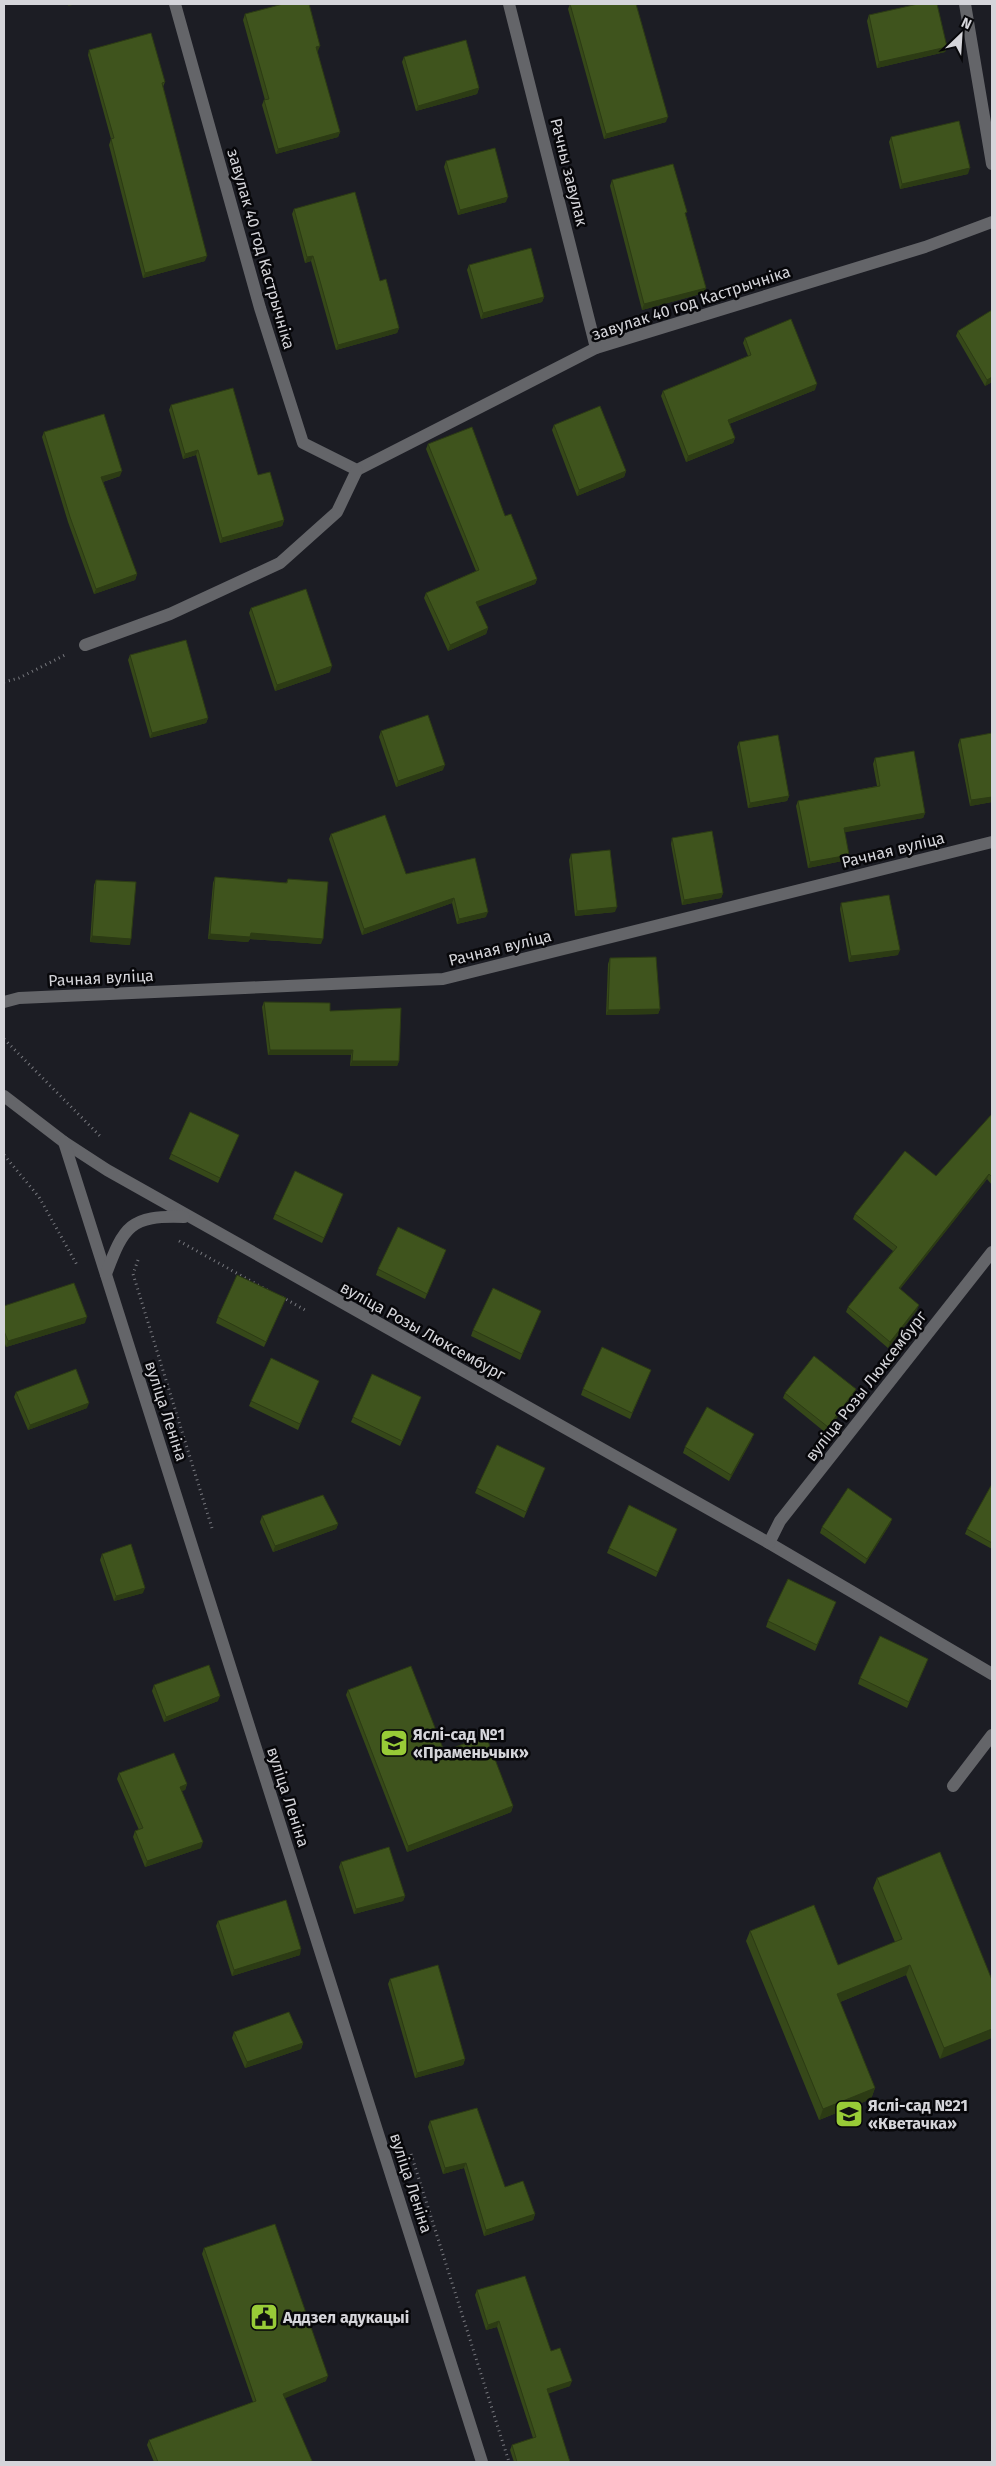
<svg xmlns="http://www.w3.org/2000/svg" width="996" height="2466" font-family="'Fira Sans',sans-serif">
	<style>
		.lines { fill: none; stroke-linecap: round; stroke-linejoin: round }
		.path { stroke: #78797f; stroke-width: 3; stroke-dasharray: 1 4; stroke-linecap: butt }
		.minor { stroke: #646569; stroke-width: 12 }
		.wall { fill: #364819 }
		.shaded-wall { fill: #2c3b14 }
		.building { fill: #3f541d; stroke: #2c3b14 }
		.labels { text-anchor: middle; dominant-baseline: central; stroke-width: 5; stroke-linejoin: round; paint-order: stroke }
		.street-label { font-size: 16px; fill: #d5d5da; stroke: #07070a }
		.poi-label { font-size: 16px; font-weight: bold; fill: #d5d5da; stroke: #07070a; text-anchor: start }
	</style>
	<rect width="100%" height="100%" fill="#1c1d24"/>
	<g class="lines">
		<g class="path">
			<path d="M4,682L19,678L67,654"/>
			<path d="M4,1039L101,1137"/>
			<path d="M4,1155L39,1197L77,1265"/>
			<path d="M179,1241L267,1290"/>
			<path d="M138,1260L133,1274L212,1528"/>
			<path d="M282,1297L305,1310"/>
			<path d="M411,2154L509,2462"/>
		</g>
		<g class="minor">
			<path d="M175,4L260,308L303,443L357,470L596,348L925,247L992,222"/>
			<path d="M509,4L596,348"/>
			<path d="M965,4L992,164"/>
			<path d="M85,645L170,614L280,563L337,512L357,470"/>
			<path d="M4,1002L19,998L443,979L992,842"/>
			<path d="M4,1096L64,1142L107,1170L769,1543L992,1674"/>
			<path d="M64,1142L482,2462"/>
			<path d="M106,1274C124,1226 130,1215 184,1217"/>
			<path d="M769,1543L780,1521L992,1252"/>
			<path d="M953,1786L992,1735"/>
		</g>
	</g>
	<g class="wall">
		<path d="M570,4L666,122L604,139L568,9Z"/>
		<path d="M245,14L318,51L317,52L340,132L338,137L276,154L262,105L264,100H265L243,20Z"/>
		<path d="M869,15L947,47L945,52L877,68L867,21Z"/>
		<path d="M89,50L165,82L163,87L205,261L143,278L109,145L111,139L88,55Z"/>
		<path d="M404,57L479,88L477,94L416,111L402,62Z"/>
		<path d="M891,137L968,174L900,189L889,142Z"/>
		<path d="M446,161L506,202L458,215L444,167Z"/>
		<path d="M612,180L686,216L706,288L704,293L642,310L610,186Z"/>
		<path d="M294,209L380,281L399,328L397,333L336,350L311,261L305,263L292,214Z"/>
		<path d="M469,265L544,297L542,302L481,319L467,270Z"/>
		<path d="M958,331L992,382L985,386L956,336Z"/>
		<path d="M745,338L815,390L729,424L735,438L733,443L686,462L661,396L663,391L748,356L743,343Z"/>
		<path d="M171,405L258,475L284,520L282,526L220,543L196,455L183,459L169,410Z"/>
		<path d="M554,425L626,471L624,477L577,496L552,430Z"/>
		<path d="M44,432L120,476L103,482L137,574L135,580L94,594L68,522L42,437Z"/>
		<path d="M428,444L505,516L537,579L535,584L478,606L488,628L486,634L448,651L424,598L426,593L476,571L426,449Z"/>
		<path d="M251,608L330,672L275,691L249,613Z"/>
		<path d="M130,655L208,718L206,723L150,738L128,660Z"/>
		<path d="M381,731L443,770L396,787L379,737Z"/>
		<path d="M960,739L992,802L970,806L958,745Z"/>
		<path d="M739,742L789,796L787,801L748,808L737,747Z"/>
		<path d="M875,758L925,813L923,818L844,832L849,855L847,860L808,868L796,806L798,801L877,786L873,764Z"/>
		<path d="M331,834L406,874L475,858L486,917L457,924L452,903L362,935L329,839Z"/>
		<path d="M672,838L723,893L721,898L682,905L671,844Z"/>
		<path d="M571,854L615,912L575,916L569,860Z"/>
		<path d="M215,877L286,883L288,879L321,944L250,939L248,942L208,939L213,883Z"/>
		<path d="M96,880L130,945L90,942L94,885Z"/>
		<path d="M841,903L898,955L849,962L840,909Z"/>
		<path d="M610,958L660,1009L658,1014L606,1015L608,964Z"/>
		<path d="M264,1002L399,1061L397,1066H350L351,1055H268L262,1007Z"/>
		<path d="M992,1114V1185L987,1179L900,1289L917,1310L888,1348L846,1312L848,1307L893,1251L853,1219L855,1214L936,1176Z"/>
		<path d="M239,1135L218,1183L169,1159L171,1154Z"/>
		<path d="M341,1200L322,1243L273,1219L275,1214Z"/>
		<path d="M446,1250L425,1299L376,1275L378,1269Z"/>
		<path d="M286,1298L264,1347L216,1323L218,1317Z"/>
		<path d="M4,1306L85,1323L6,1347L4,1341Z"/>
		<path d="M541,1311L520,1360L471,1336L473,1330Z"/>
		<path d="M651,1370L630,1419L581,1395L583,1389Z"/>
		<path d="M319,1381L298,1430L249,1406L251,1401Z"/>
		<path d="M856,1389L854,1394L826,1433L783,1398L785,1393Z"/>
		<path d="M16,1392L87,1408L28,1430L14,1397Z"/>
		<path d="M421,1397L400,1446L351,1422L353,1417Z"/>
		<path d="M752,1439L729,1481L683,1453L685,1447Z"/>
		<path d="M545,1468L524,1518L475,1493L477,1488Z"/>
		<path d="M992,1484V1549L965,1534L967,1529Z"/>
		<path d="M262,1516L338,1524L336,1529L273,1552L260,1522Z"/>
		<path d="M892,1519L890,1524L865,1564L820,1533L822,1527Z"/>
		<path d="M675,1534L656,1577L607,1553L609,1548Z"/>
		<path d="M102,1554L143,1593L114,1601L100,1560Z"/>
		<path d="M836,1602L815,1651L766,1627L768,1621Z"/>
		<path d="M926,1664L907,1708L858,1684L860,1678Z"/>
		<path d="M154,1685L218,1701L164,1722L152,1691Z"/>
		<path d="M348,1690L444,1751L513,1806L511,1812L407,1852L346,1695Z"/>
		<path d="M119,1773L187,1784L185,1790L181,1791L201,1848L145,1867L133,1837L135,1831L139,1830L117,1779Z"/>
		<path d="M341,1862L405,1896L403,1901L354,1914L339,1867Z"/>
		<path d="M877,1878L992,1980L940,2059L906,1975L840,2002L875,2088L871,2099L819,2120L746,1941L750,1931L838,1965L895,1942L873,1888Z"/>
		<path d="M218,1921L300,1955L232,1976L216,1926Z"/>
		<path d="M390,1979L465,2059L463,2065L415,2078L388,1984Z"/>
		<path d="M234,2032L303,2043L301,2049L245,2068L232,2038Z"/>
		<path d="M430,2121L535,2214L533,2220L484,2236L464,2168L443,2174L428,2127Z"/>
		<path d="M204,2248L326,2381L284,2398L312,2461L311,2462H154L147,2445L149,2440L253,2402L202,2254Z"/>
		<path d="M477,2290L551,2351L570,2386L548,2393L570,2462H514L510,2450L512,2445L533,2438L497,2327L486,2330L475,2295Z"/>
	</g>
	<g class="shaded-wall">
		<path d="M69,4H77L68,6Z"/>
		<path d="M320,46L318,51L314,52L316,47Z"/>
		<path d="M947,47L945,52L877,68L879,62Z"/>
		<path d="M479,88L477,94L416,111L418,106Z"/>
		<path d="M668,117L666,122L604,139L606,134Z"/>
		<path d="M340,132L338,137L276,154L278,149Z"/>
		<path d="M970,168L968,174L900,189L902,184Z"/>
		<path d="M508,197L506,202L458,215L460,210Z"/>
		<path d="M207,256L205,261L143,278L145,273Z"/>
		<path d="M313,256L311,261L305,263L307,257Z"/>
		<path d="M706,288L704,293L642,310L644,304Z"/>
		<path d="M544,297L542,302L481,319L483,313Z"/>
		<path d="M399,328L397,333L336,350L338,345Z"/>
		<path d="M992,377V382L985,386L987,380Z"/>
		<path d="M817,384L815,390L726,425L728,420Z"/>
		<path d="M735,438L733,443L686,462L688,456Z"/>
		<path d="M198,450L196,455L183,459L185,454Z"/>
		<path d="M122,471L120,476L99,483L101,477Z"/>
		<path d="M626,471L624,477L577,496L579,490Z"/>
		<path d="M284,520L282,526L220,543L222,538Z"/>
		<path d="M137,574L135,580L94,594L96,589Z"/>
		<path d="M537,579L535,584L475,608L476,602Z"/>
		<path d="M488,628L486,634L448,651L450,645Z"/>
		<path d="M332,666L330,672L275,691L277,685Z"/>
		<path d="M208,718L206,723L150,738L152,733Z"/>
		<path d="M445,765L443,770L396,787L398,781Z"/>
		<path d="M789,796L787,801L748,808L750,803Z"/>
		<path d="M992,797V802L970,806L971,800Z"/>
		<path d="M925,813L923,818L842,833L844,828Z"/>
		<path d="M849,855L847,860L808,868L810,862Z"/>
		<path d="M723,893L721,898L682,905L684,900Z"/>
		<path d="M454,898L452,903L362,935L364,929Z"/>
		<path d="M617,907L615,912L575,916L577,911Z"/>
		<path d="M488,912L486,917L457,924L459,919Z"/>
		<path d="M251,933L323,939L321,944L250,939L248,942L208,939L210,934Z"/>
		<path d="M92,936L131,939L130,945L90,942Z"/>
		<path d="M900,950L898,955L849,962L851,956Z"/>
		<path d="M660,1009L658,1014L606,1015L608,1010Z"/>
		<path d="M270,1050H353L351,1055H268Z"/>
		<path d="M352,1061H399L397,1066H350Z"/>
		<path d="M989,1174L987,1179L897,1293L899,1288Z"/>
		<path d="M919,1305L917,1310L888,1348L890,1342Z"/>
		<path d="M87,1317L85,1323L6,1347L8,1341Z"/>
		<path d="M856,1389L854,1394L826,1433L828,1427Z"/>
		<path d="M89,1403L87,1408L28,1430L30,1425Z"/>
		<path d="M754,1434L752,1439L729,1481L731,1475Z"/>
		<path d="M892,1519L890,1524L865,1564L867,1559Z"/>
		<path d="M338,1524L336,1529L273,1552L275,1546Z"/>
		<path d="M145,1588L143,1593L114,1601L116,1596Z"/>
		<path d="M220,1696L218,1701L164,1722L166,1717Z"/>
		<path d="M187,1784L185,1790L178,1792L180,1787Z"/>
		<path d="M513,1806L511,1812L407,1852L408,1846Z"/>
		<path d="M203,1842L201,1848L145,1867L147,1861Z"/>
		<path d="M405,1896L403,1901L354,1914L356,1909Z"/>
		<path d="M301,1949L300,1955L232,1976L234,1970Z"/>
		<path d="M910,1965L906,1975L833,2005L837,1994Z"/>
		<path d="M992,2029V2038L940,2059L944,2048Z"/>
		<path d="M303,2043L301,2049L245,2068L247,2062Z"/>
		<path d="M465,2059L463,2065L415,2078L417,2073Z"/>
		<path d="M875,2088L871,2099L819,2120L823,2109Z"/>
		<path d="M466,2163L464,2168L443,2174L445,2168Z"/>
		<path d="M535,2214L533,2220L484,2236L486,2230Z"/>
		<path d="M499,2321L497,2327L486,2330L488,2325Z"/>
		<path d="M328,2376L326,2381L281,2400L283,2394Z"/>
		<path d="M572,2381L570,2386L545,2395L547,2389Z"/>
	</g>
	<g class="building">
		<path d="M283,4H309L320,46L316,47L340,132L278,149L264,100L269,99L245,14Z"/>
		<path d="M570,4H636L668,117L606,134Z"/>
		<path d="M918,4H937L947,47L879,62L869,15Z"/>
		<path d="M151,33L165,82L162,83L207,256L145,273L111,139L114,138L89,50Z"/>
		<path d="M466,40L479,88L418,106L404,57Z"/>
		<path d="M959,121L970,168L902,184L891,137Z"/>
		<path d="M495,148L508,197L460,210L446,161Z"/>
		<path d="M673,164L687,212L685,213L706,288L644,304L612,180Z"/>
		<path d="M355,192L380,281L386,279L399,328L338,345L313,256L307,257L294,209Z"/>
		<path d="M531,248L544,297L483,313L469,265Z"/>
		<path d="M992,310V377L987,380L958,331Z"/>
		<path d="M791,319L817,384L728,420L735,438L688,456L663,391L751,355L745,338Z"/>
		<path d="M233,388L258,475L270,472L284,520L222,538L198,450L185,454L171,405Z"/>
		<path d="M600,406L626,471L579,490L554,425Z"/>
		<path d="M104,414L122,471L101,477L137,574L96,589L70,517L44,432Z"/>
		<path d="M472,427L505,516L511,514L537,579L476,602L488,628L450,645L426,593L479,570L428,444Z"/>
		<path d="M306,589L332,666L277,685L251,608Z"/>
		<path d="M186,640L208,718L152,733L130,655Z"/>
		<path d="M428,715L445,765L398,781L381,731Z"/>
		<path d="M992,733V797L971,800L960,739Z"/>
		<path d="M778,735L789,796L750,803L739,742Z"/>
		<path d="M914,751L925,813L844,828L849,855L810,862L798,801L880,786L875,758Z"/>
		<path d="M385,815L406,874L475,858L488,912L459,919L454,898L364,929L331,834Z"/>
		<path d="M712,831L723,893L684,900L672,838Z"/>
		<path d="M610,850L617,907L577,911L571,854Z"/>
		<path d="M215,877L287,883L288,879L328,882L323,939L251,933L250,937L210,934Z"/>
		<path d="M96,880L136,882L131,939L92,936Z"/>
		<path d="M889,895L900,950L851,956L841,903Z"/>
		<path d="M656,957L660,1009L608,1010L610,958Z"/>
		<path d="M264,1002L330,1003V1011L401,1008L399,1061H352L353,1050H270Z"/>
		<path d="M190,1112L239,1135L220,1178L171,1154Z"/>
		<path d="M992,1114V1177L989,1174L899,1288L919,1305L890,1342L848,1307L897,1247L855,1214L905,1151L936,1176Z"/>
		<path d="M295,1171L343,1194L324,1238L275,1214Z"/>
		<path d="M398,1227L446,1250L427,1294L378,1269Z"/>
		<path d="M237,1275L286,1298L266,1342L218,1317Z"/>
		<path d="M74,1283L87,1317L8,1341L4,1331V1306Z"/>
		<path d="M493,1288L541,1311L522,1354L473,1330Z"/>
		<path d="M602,1347L651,1370L632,1413L583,1389Z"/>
		<path d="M814,1356L856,1389L828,1427L785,1393Z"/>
		<path d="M271,1358L319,1381L300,1424L251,1401Z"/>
		<path d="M76,1369L89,1403L30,1425L16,1392Z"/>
		<path d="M372,1374L421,1397L402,1441L353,1417Z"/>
		<path d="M707,1407L754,1434L731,1475L685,1447Z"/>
		<path d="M497,1445L545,1468L526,1512L477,1488Z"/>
		<path d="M992,1484V1543L967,1529Z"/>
		<path d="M848,1488L892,1519L867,1559L822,1527Z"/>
		<path d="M323,1495L338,1524L275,1546L262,1516Z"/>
		<path d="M629,1505L677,1529L658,1572L609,1548Z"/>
		<path d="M131,1544L145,1588L116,1596L102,1554Z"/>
		<path d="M788,1579L836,1602L817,1645L768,1621Z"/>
		<path d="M880,1636L928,1659L909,1702L860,1678Z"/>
		<path d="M209,1665L220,1696L166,1717L154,1685Z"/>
		<path d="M411,1666L444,1751L486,1736L513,1806L408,1846L348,1690Z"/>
		<path d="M174,1753L187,1784L180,1787L203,1842L147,1861L135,1831L143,1828L119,1773Z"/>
		<path d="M389,1847L405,1896L356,1909L341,1862Z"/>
		<path d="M940,1852L992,1980V2029L944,2048L910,1965L837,1994L875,2088L823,2109L750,1931L814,1905L838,1965L902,1939L877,1878Z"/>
		<path d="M286,1900L301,1949L234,1970L218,1921Z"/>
		<path d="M438,1965L465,2059L417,2073L390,1979Z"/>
		<path d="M289,2012L303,2043L247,2062L234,2032Z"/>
		<path d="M477,2108L505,2187L523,2181L535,2214L486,2230L466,2163L445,2168L430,2121Z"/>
		<path d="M275,2224L328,2376L283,2394L312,2461L307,2462H158L149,2440L256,2401L204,2248Z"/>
		<path d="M525,2276L551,2351L560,2348L572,2381L547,2389L570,2462H517L512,2445L536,2437L499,2321L488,2325L477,2290Z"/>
	</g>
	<defs>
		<symbol id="school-square" viewBox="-11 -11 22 22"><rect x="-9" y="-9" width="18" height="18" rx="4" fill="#98cb37" stroke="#07070a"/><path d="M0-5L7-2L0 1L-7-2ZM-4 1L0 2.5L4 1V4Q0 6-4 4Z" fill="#111"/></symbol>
		<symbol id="civic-square" viewBox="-11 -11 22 22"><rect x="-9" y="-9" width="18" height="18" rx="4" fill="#98cb37" stroke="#07070a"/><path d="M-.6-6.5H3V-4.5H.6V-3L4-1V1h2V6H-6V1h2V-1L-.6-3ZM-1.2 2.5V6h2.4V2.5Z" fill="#111"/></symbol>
	</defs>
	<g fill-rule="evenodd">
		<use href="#school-square" x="378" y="1727" width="32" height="32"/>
		<use href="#school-square" x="833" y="2098" width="32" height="32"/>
		<use href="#civic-square" x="248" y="2301" width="32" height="32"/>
	</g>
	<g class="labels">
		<g class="street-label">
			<text transform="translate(569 172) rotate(76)">Рачны завулак</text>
			<text transform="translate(261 249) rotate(74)">завулак 40 год Кастрычніка</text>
			<text transform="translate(691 303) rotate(-18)">завулак 40 год Кастрычніка</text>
			<text transform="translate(893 850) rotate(-14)">Рачная вуліца</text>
			<text transform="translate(500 948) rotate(-14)">Рачная вуліца</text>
			<text transform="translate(101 978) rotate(-3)">Рачная вуліца</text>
			<text transform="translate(423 1331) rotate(29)">вуліца Розы Люксембург</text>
			<text transform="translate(866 1386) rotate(-52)">вуліца Розы Люксембург</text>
			<text transform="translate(166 1411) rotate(72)">вуліца Леніна</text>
			<text transform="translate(288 1797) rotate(72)">вуліца Леніна</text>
			<text transform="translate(411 2183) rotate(72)">вуліца Леніна</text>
		</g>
		<g class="poi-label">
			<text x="413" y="1734">Яслі-сад №1<tspan x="413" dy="18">«Праменьчык»</tspan></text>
			<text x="868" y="2105">Яслі-сад №21<tspan x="868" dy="18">«Кветачка»</tspan></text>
			<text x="283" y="2317">Аддзел адукацыі</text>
		</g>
	</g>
	<rect width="996" height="2466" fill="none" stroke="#d5d5da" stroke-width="10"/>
	<g transform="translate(961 35) rotate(25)" stroke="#07070a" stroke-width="4" paint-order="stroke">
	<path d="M0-4L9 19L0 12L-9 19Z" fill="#d5d5da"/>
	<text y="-8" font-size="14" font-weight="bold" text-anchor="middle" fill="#d5d5da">N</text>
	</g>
</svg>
